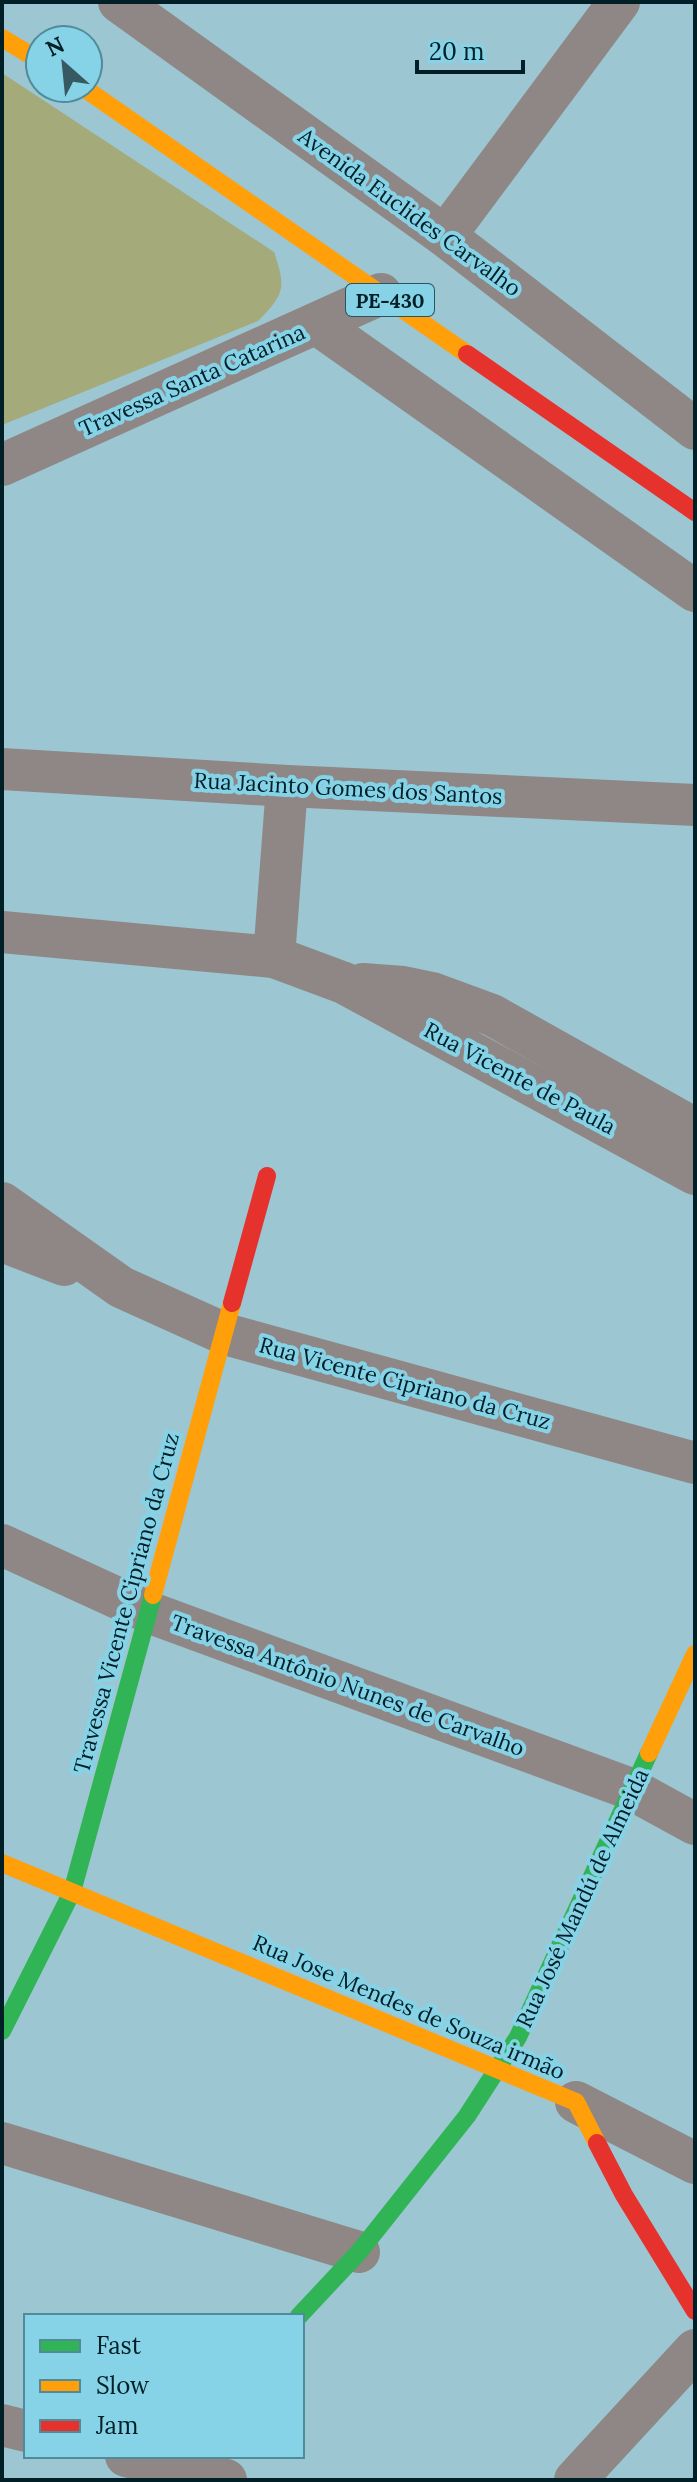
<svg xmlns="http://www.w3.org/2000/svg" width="697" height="2482" font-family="Lora,serif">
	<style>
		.green { fill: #a4aa7a }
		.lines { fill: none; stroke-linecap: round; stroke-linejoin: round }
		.street { stroke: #8e8785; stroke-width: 42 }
		.fast { stroke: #30b455; stroke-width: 18 }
		.slow { stroke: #ff9f0a; stroke-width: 18 }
		.jam { stroke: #e5322d; stroke-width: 18 }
		.labels { text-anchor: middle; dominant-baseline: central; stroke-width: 8; stroke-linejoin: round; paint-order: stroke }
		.shield { fill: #86d3e7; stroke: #285560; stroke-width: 2 }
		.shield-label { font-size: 20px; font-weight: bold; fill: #001f26 }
		.street-label { font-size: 22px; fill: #001f26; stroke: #86d3e7 }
	</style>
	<rect width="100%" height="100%" fill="#9cc6d1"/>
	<path class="green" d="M2,73L274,252C286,287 285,294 258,321L2,425Z"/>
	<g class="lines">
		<g class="street">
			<path d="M119,2L445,236L695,429"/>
			<path d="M445,236L619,2"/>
			<path d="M317,324L695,591"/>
			<path d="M2,465L381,294"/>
			<path d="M2,769L287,786L695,805"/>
			<path d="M2,932L274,957L344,983L695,1174"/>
			<path d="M274,957L287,786"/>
			<path d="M363,984L403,987L432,993L492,1015L695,1129"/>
			<path d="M2,1203L121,1287L225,1334L695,1463"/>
			<path d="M2,1241L64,1265"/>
			<path d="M2,1545L148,1612L631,1789L695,1824"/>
			<path d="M576,2102L695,2163"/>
			<path d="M2,2143L359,2252"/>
			<path d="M2,2425L26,2431"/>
			<path d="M126,2456L226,2480"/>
			<path d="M575,2480L695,2350"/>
		</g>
		<g class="fast">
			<path d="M2,2031L72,1892L153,1595"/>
			<path d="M299,2316L359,2252L467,2116L518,2037L649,1753"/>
		</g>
		<g class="slow">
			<path d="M2,38L40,61"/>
			<path d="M84,88L467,354"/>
			<path d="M153,1595L232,1303"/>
			<path d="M649,1753L695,1654"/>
			<path d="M2,1863L576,2102L597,2143"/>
		</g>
		<g class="jam">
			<path d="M467,354L695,512"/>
			<path d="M232,1303L267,1176"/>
			<path d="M597,2143L624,2195L695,2311"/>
		</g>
	</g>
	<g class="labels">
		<rect class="shield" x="346" y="284" width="88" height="32" rx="6"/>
		<g class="shield-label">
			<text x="390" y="300">PE-430</text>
		</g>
		<g class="street-label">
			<text transform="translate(410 212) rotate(36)">Avenida Euclides Carvalho</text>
			<text transform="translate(192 380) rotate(-24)">Travessa Santa Catarina</text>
			<text transform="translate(348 788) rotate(3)">Rua Jacinto Gomes dos Santos</text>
			<text transform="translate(520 1078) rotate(28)">Rua Vicente de Paula</text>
			<text transform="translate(405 1383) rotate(15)">Rua Vicente Cipriano da Cruz</text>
			<text transform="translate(126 1603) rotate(-75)">Travessa Vicente Cipriano da Cruz</text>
			<text transform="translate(348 1685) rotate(20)">Travessa Antônio Nunes de Carvalho</text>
			<text transform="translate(582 1898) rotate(-65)">Rua José Mandú de Almeida</text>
			<text transform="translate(409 2007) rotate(23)">Rua Jose Mendes de Souza irmão</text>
		</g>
	</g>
	<rect width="697" height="2482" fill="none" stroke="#001f26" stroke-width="8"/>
	<rect x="24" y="2314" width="280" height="144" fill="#86d3e7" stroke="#508b9a" stroke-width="2"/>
	<rect x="40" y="2340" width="40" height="12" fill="#30b455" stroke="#508b9a" stroke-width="2"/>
	<text x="96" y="2354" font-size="24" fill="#001f26">Fast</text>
	<rect x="40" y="2380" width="40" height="12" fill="#ff9f0a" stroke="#508b9a" stroke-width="2"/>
	<text x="96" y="2394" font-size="24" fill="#001f26">Slow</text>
	<rect x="40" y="2420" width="40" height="12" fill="#e5322d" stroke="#508b9a" stroke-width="2"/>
	<text x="96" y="2434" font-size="24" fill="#001f26">Jam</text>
	<g transform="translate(64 64) rotate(333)"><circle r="38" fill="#86d3e7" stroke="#508b9a" stroke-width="2"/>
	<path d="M0-6L14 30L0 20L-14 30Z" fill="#375962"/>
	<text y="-12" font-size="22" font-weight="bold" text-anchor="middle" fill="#001f26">N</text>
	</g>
	<path d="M417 60v12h106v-12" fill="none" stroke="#001f26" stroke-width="4"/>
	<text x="429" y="60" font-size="24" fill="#001f26" stroke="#86d3e7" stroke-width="6" paint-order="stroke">20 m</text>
</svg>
